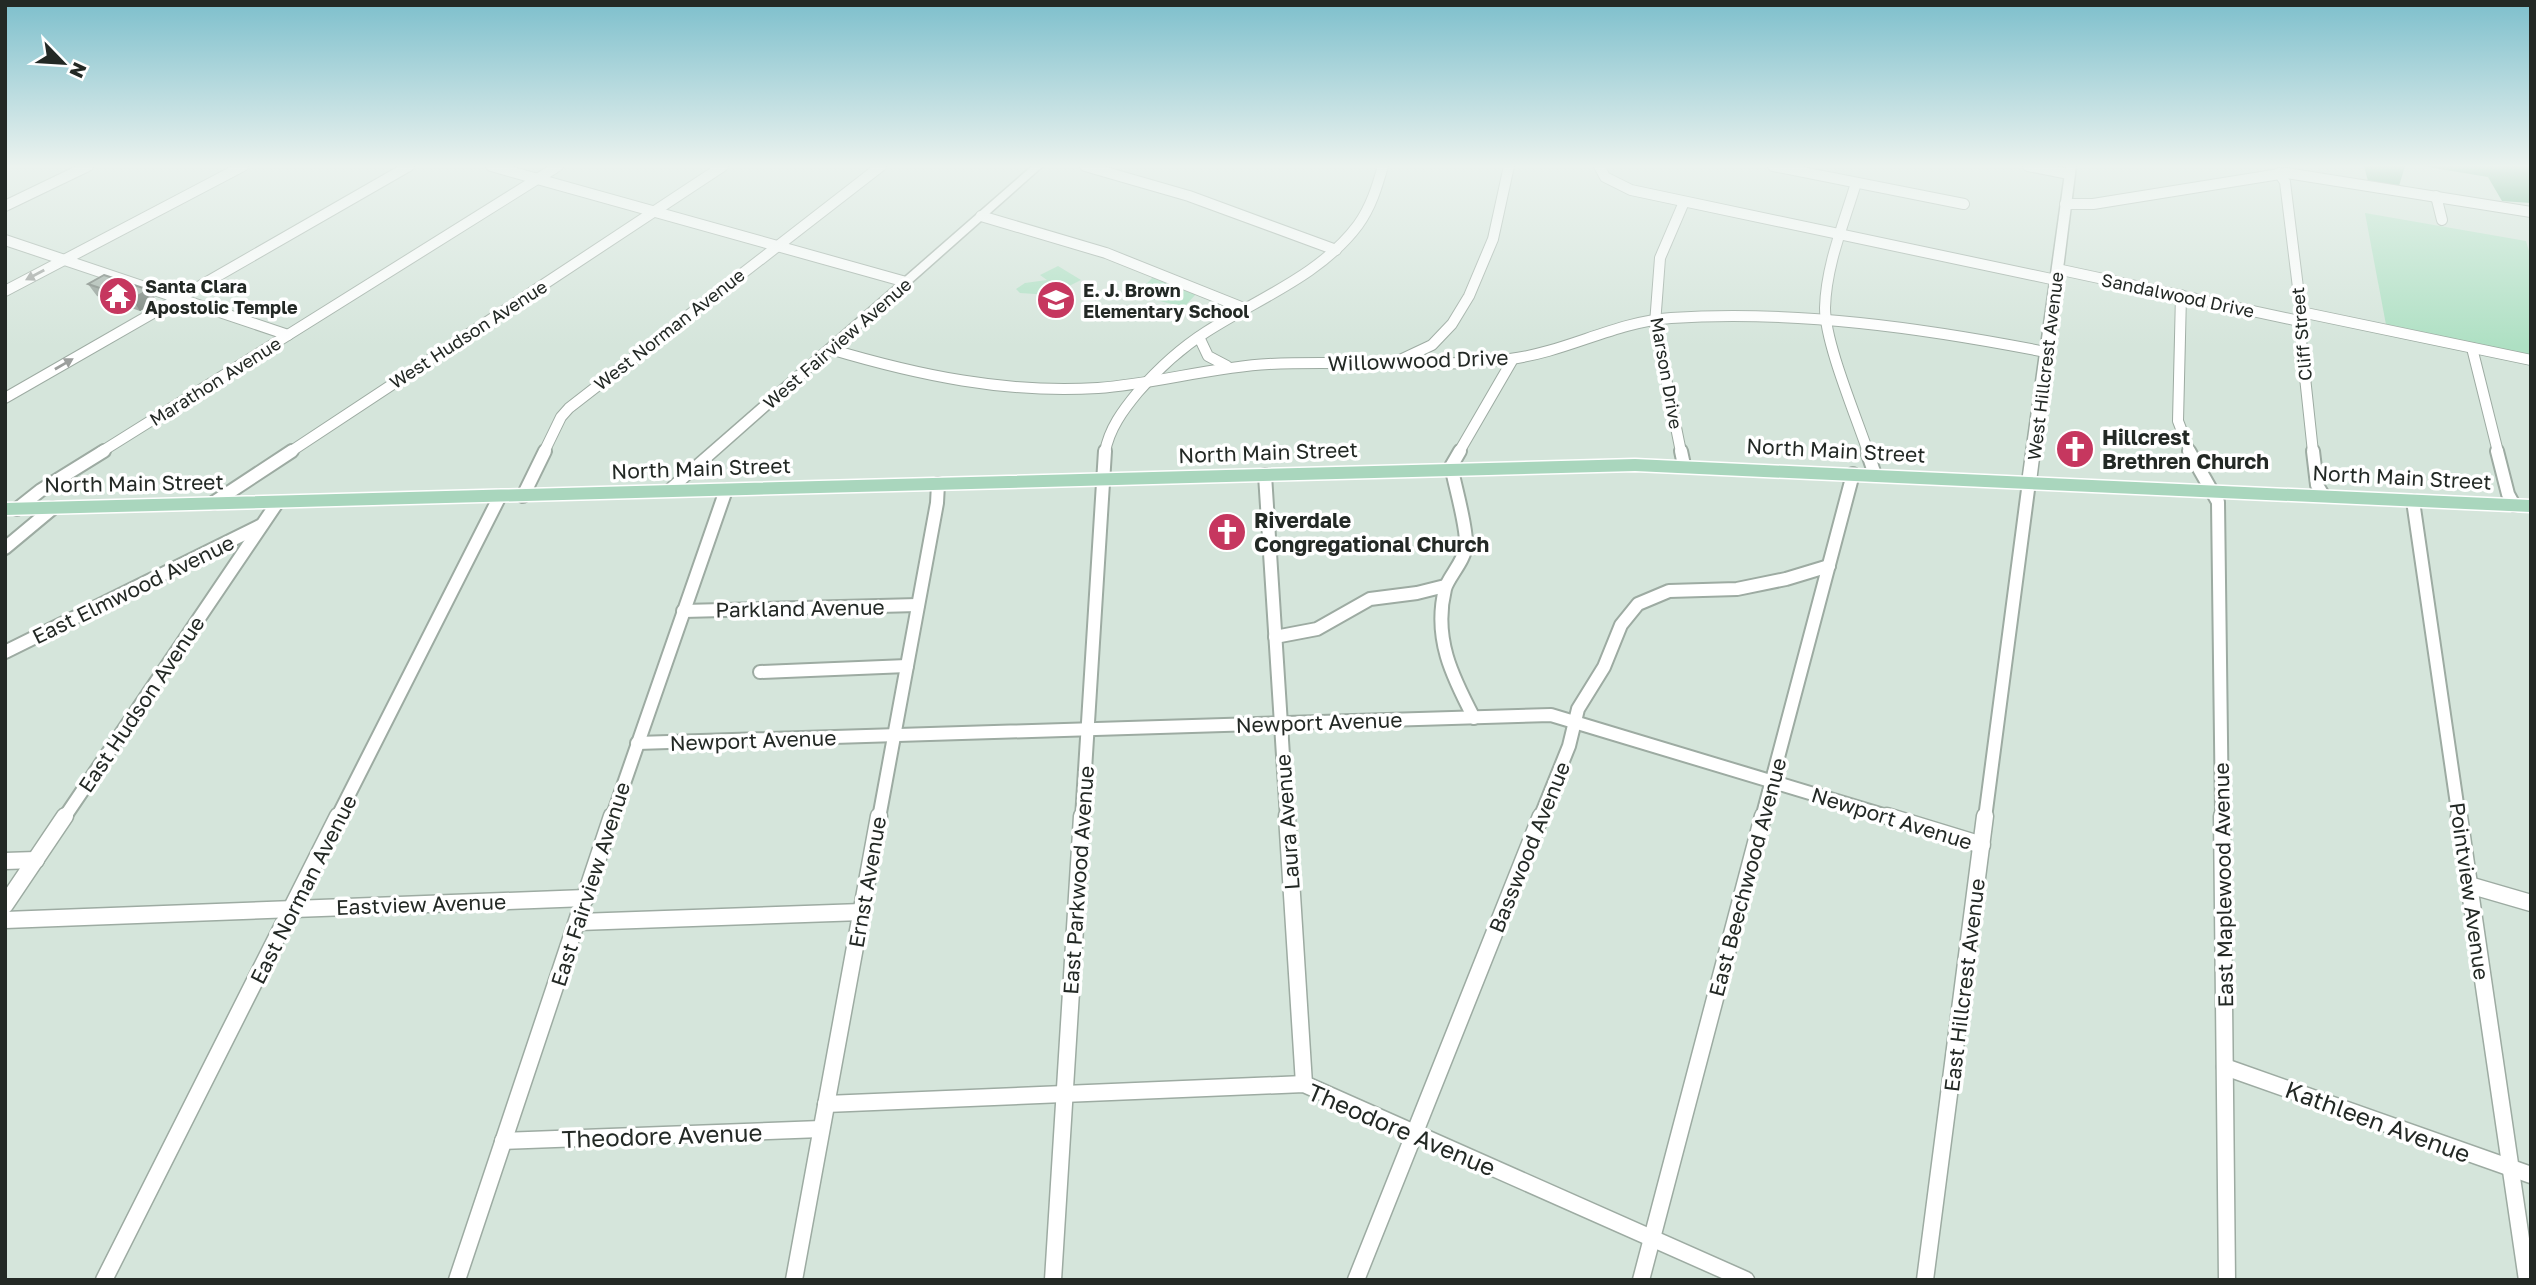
<svg xmlns="http://www.w3.org/2000/svg" width="2536" height="1285" font-family="'Golos Text',sans-serif">
	<style>
		.green { fill: #aee0c3 }
		.forest { fill: #5fb185 }
		.lines { fill: none; stroke-linecap: round; stroke-linejoin: round }
		.minor-far2-casing { stroke: #9daba2; stroke-width: 12 }
		.minor-far1-casing { stroke: #9daba2; stroke-width: 16 }
		.minor-casing { stroke: #9daba2; stroke-width: 19 }
		.tertiary-casing { stroke: #9daba2; stroke-width: 3 }
		.primary-casing { stroke: #fff; stroke-width: 3 }
		.minor-far2 { stroke: #fff; stroke-width: 10 }
		.minor-far1 { stroke: #fff; stroke-width: 12 }
		.minor { stroke: #fff; stroke-width: 16 }
		.tertiary { fill: #fff; fill-rule: evenodd }
		.primary { fill: #a9d6bd; fill-rule: evenodd }
		.wall { fill: #8d9991 }
		.shaded-wall { fill: #737d76 }
		.building { fill: #a4b2a9; stroke: #737d76; stroke-width: 2 }
		.oneway { fill: #9c9f9d }
		.labels { text-anchor: middle; dominant-baseline: central; stroke-width: 7; stroke-linejoin: round; paint-order: stroke }
		.far-poi-label { font-size: 18px; font-weight: bold; fill: #232925; stroke: #fff; text-anchor: start }
		.far-street-label { font-size: 18px; fill: #232925; stroke: #fff }
		.street-label { font-size: 21px; fill: #232925; stroke: #fff }
		.poi-label { font-size: 21px; font-weight: bold; fill: #232925; stroke: #fff; text-anchor: start }
		.near-street-label { font-size: 24px; fill: #232925; stroke: #fff }
	</style>
	<rect width="100%" height="100%" fill="#d5e5db"/>
	<g class="green">
		<path d="M2365,213L2526,241L2531,258V360L2387,330Z"/>
		<path d="M1058,266L1081,280L1051,295L1020,293L1016,289L1025,283L1047,280L1040,275Z"/>
		<path d="M1153,277L1196,294L1184,307L1136,295Z"/>
	</g>
	<g class="forest">
		<path d="M2364,166H2405L2399,186L2368,181Z"/>
		<path d="M2422,166H2531V203L2502,201L2488,177Z"/>
	</g>
	<g class="lines">
		<defs>
			<g id="minor-far2">
				<path d="M491,166L906,282"/>
				<path d="M1085,166L1189,196L1336,250"/>
				<path d="M1599,166L1605,177L1631,190L2056,280"/>
				<path d="M1773,166L1964,204"/>
				<path d="M2028,166L2069,174"/>
				<path d="M2279,173L2285,182L2301,312L2299,321L2313,452"/>
				<path d="M1856,183C1844,223 1826,265 1825,308C1825,343 1856,416 1868,452"/>
				<path d="M2436,196L2442,220"/>
				<path d="M2065,204H2093L2286,173L2531,212"/>
				<path d="M5,206L88,166"/>
				<path d="M981,216L1106,253L1246,309"/>
				<path d="M5,240L288,335"/>
				<path d="M2057,269L2299,321"/>
				<path d="M5,291L243,166"/>
				<path d="M2181,295L2178,421L2190,452"/>
				<path d="M2301,312L2531,360"/>
				<path d="M1199,337L1208,356L1227,366"/>
				<path d="M2472,348L2498,452"/>
				<path d="M830,349C917,375 1007,394 1098,388C1155,384 1211,367 1269,364C1349,360 1430,369 1510,359C1566,352 1615,322 1671,318C1797,310 1923,328 2046,352"/>
				<path d="M1398,361L1432,345L1452,324L1469,296L1493,239L1509,166"/>
				<path d="M5,398L409,166"/>
				<path d="M101,452L558,166"/>
				<path d="M290,452L723,166"/>
				<path d="M544,452L561,417L569,408L881,166"/>
				<path d="M1105,452C1109,429 1123,410 1138,392C1158,369 1181,348 1206,332C1257,299 1321,275 1358,225C1371,207 1377,187 1383,166"/>
				<path d="M1459,452L1513,359"/>
				<path d="M1681,452L1655,324L1660,258L1684,202"/>
			</g>
			<g id="minor-far1">
				<path d="M1681,451L1684,465"/>
				<path d="M1867,451L1875,475"/>
				<path d="M2189,451L2218,502L2222,818"/>
				<path d="M2313,451L2317,485L2323,495"/>
				<path d="M2497,451L2508,494L2514,505"/>
				<path d="M1449,470L1460,451"/>
				<path d="M1452,470C1456,490 1467,527 1466,545C1465,561 1448,577 1445,589C1433,638 1452,676 1474,718"/>
				<path d="M1265,475L1287,818"/>
				<path d="M523,496L545,451"/>
				<path d="M2413,501L2459,818"/>
				<path d="M213,503L292,451"/>
				<path d="M17,509L41,490L104,451"/>
				<path d="M5,548L53,508"/>
				<path d="M683,611L918,605"/>
				<path d="M1275,637L1317,629L1370,599L1417,593L1445,586"/>
				<path d="M5,652L260,526"/>
				<path d="M760,672L907,666"/>
				<path d="M637,743L1551,715L1893,818"/>
				<path d="M64,818L277,503"/>
				<path d="M337,818L500,496"/>
				<path d="M612,818L726,490"/>
				<path d="M879,818L937,503L938,484"/>
				<path d="M1082,818L1105,451"/>
				<path d="M1540,818L1569,746L1578,709L1604,667L1621,625L1638,604L1669,591L1737,589L1786,579L1829,566"/>
				<path d="M1762,818L1853,474"/>
				<path d="M1985,818L2029,482"/>
			</g>
			<g id="minor">
				<path d="M1287,816L1304,1084"/>
				<path d="M1887,816L1982,845"/>
				<path d="M2222,816L2227,1280"/>
				<path d="M2459,816L2527,1280"/>
				<path d="M5,861L36,860"/>
				<path d="M2469,885L2531,903"/>
				<path d="M5,905L65,816"/>
				<path d="M5,920L586,898"/>
				<path d="M579,922L862,912"/>
				<path d="M2225,1067L2531,1175"/>
				<path d="M826,1104L1304,1084L1746,1280"/>
				<path d="M503,1141L821,1129"/>
				<path d="M104,1280L338,816"/>
				<path d="M457,1280L612,816"/>
				<path d="M794,1280L879,816"/>
				<path d="M1053,1280L1082,816"/>
				<path d="M1356,1280L1541,816"/>
				<path d="M1641,1280L1763,816"/>
				<path d="M1925,1280L1985,816"/>
			</g>
			<g id="tertiary">
				<path d="M1032,166H1043L672,495H662L660,492L662,489Z"/>
				<path d="M2066,166H2076L2036,482L2029,487L2022,482Z"/>
			</g>
			<path id="primary" d="M1635,459L2531,500V512L1635,471L5,515V503Z"/>
		</defs>
		<use href="#minor-far2" class="minor-far2-casing"/>
		<use href="#minor-far1" class="minor-far1-casing"/>
		<use href="#minor" class="minor-casing"/>
		<use href="#tertiary" class="tertiary-casing"/>
		<use href="#primary" class="primary-casing"/>
		<use href="#minor-far2" class="minor-far2"/>
		<use href="#minor-far1" class="minor-far1"/>
		<use href="#minor" class="minor"/>
		<use href="#tertiary" class="tertiary"/>
		<use href="#primary" class="primary"/>
	</g>
	<path class="wall" d="M88,284L157,301L140,311L97,296Z"/>
	<path class="shaded-wall" d="M149,290L157,301L140,311L132,299Z"/>
	<path class="building" d="M104,275L149,290L132,299L88,284Z"/>
	<defs><path id="oneway-solid" d="M-6-.8H1V-3.2L6.5 0L1 3.2V.8H-6Z" transform="scale(1.75)"/></defs>
	<g class="oneway">
		<use href="#oneway-solid" transform="translate(35 275) rotate(152)"/>
		<use href="#oneway-solid" transform="translate(64 364) rotate(-30)"/>
	</g>
	<linearGradient id="sky" x2="0" y2="1"><stop stop-color="#7dbfcc"/><stop offset="0.48" stop-color="#ecf3ef"/><stop offset="1" stop-color="#ecf3ef" stop-opacity="0"/></linearGradient>
	<rect width="2536" height="346" fill="url(#sky)"/>
	<defs>
		<symbol id="temple-disc" viewBox="-11 -11 22 22"><circle r="9.5" fill="#c6375f" stroke="#fff"/><path d="M0-6L5-2H3V0L6.5 2.5H4V6H1.5V3h-3V6H-4V2.5H-6.5L-3 0V-2H-5Z" fill="#fff"/></symbol>
		<symbol id="school-disc" viewBox="-11 -11 22 22"><circle r="9.5" fill="#c6375f" stroke="#fff"/><path d="M0-5L7-2L0 1L-7-2ZM-4 1L0 2.5L4 1V4Q0 6-4 4Z" fill="#fff"/></symbol>
		<symbol id="church-disc" viewBox="-11 -11 22 22"><circle r="9.5" fill="#c6375f" stroke="#fff"/><path d="M-1.2-6h2.4v3.5h3.3v2.4h-3.3V6h-2.4V-.1h-3.3v-2.4h3.3Z" fill="#fff"/></symbol>
	</defs>
	<g fill-rule="evenodd">
		<use href="#temple-disc" x="96" y="274" width="44" height="44"/>
		<use href="#school-disc" x="1034" y="278" width="44" height="44"/>
		<use href="#church-disc" x="2053" y="427" width="44" height="44"/>
		<use href="#church-disc" x="1205" y="510" width="44" height="44"/>
	</g>
	<g class="labels">
		<g class="far-poi-label">
			<text x="145" y="286">Santa Clara<tspan x="145" dy="21">Apostolic Temple</tspan></text>
			<text x="1083" y="290">E. J. Brown<tspan x="1083" dy="21">Elementary School</tspan></text>
		</g>
		<g class="far-street-label">
			<text transform="translate(2178 295) rotate(12)">Sandalwood Drive</text>
			<text transform="translate(669 329) rotate(-38)">West Norman Avenue</text>
			<text transform="translate(468 334) rotate(-33)">West Hudson Avenue</text>
			<text transform="translate(2301 334) rotate(-95)">Cliff Street</text>
			<text transform="translate(837 343) rotate(-41)">West Fairview Avenue</text>
			<text transform="translate(2045 366) rotate(-83)">West Hillcrest Avenue</text>
			<text transform="translate(1667 373) rotate(80)">Marson Drive</text>
			<text transform="translate(215 381) rotate(-32)">Marathon Avenue</text>
		</g>
		<g class="street-label">
			<text transform="translate(1418 360) rotate(-2)">Willowwood Drive</text>
			<text transform="translate(1836 450) rotate(3)">North Main Street</text>
			<text transform="translate(1268 452) rotate(-2)">North Main Street</text>
			<text transform="translate(701 468) rotate(-2)">North Main Street</text>
			<text transform="translate(2402 477) rotate(3)">North Main Street</text>
			<text transform="translate(134 483) rotate(-1)">North Main Street</text>
			<text transform="translate(133 589) rotate(-26)">East Elmwood Avenue</text>
			<text transform="translate(800 608) rotate(-1)">Parkland Avenue</text>
			<text transform="translate(141 704) rotate(-56)">East Hudson Avenue</text>
			<text transform="translate(1319 722) rotate(-2)">Newport Avenue</text>
			<text transform="translate(753 740) rotate(-2)">Newport Avenue</text>
			<text transform="translate(1892 818) rotate(17)">Newport Avenue</text>
			<text transform="translate(1287 822) rotate(-94)">Laura Avenue</text>
			<text transform="translate(1529 847) rotate(-68)">Basswood Avenue</text>
			<text transform="translate(1747 877) rotate(-75)">East Beechwood Avenue</text>
			<text transform="translate(1078 880) rotate(-86)">East Parkwood Avenue</text>
			<text transform="translate(867 882) rotate(-80)">Ernst Avenue</text>
			<text transform="translate(590 884) rotate(-72)">East Fairview Avenue</text>
			<text transform="translate(2223 885) rotate(-91)">East Maplewood Avenue</text>
			<text transform="translate(303 889) rotate(-63)">East Norman Avenue</text>
			<text transform="translate(2470 891) rotate(82)">Pointview Avenue</text>
			<text transform="translate(421 904) rotate(-2)">Eastview Avenue</text>
			<text transform="translate(1964 985) rotate(-83)">East Hillcrest Avenue</text>
		</g>
		<g class="poi-label">
			<text x="2102" y="437">Hillcrest<tspan x="2102" dy="24">Brethren Church</tspan></text>
			<text x="1254" y="520">Riverdale<tspan x="1254" dy="24">Congregational Church</tspan></text>
		</g>
		<g class="near-street-label">
			<text transform="translate(2378 1121) rotate(20)">Kathleen Avenue</text>
			<text transform="translate(1402 1129) rotate(23)">Theodore Avenue</text>
			<text transform="translate(662 1135) rotate(-2)">Theodore Avenue</text>
		</g>
	</g>
	<rect width="2536" height="1285" fill="none" stroke="#232925" stroke-width="14"/>
	<g transform="translate(63 63) rotate(115)" stroke="#ffffff" stroke-width="5" paint-order="stroke">
	<path d="M0-5L12 26L0 18L-12 26Z" fill="#232925"/>
	<text y="-10" font-size="19" font-weight="bold" text-anchor="middle" fill="#232925">N</text>
	</g>
</svg>
